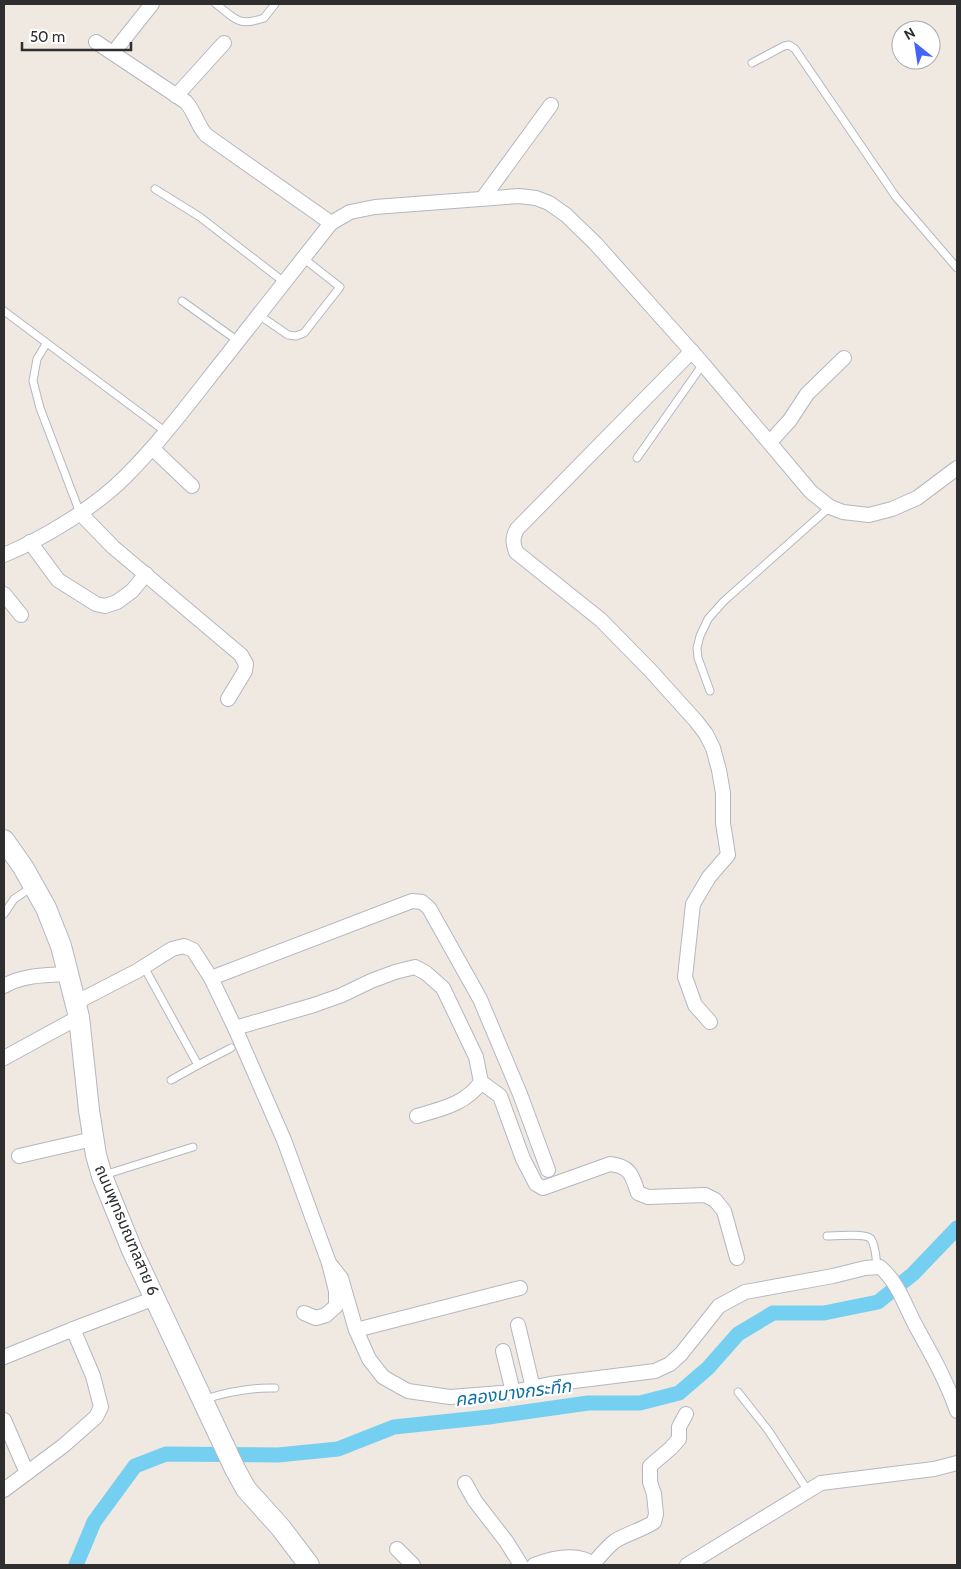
<svg xmlns="http://www.w3.org/2000/svg" width="961" height="1569" font-family="Cabin,'Noto Sans Thai',sans-serif">
	<style>
		.lines { fill: none; stroke-linecap: round; stroke-linejoin: round }
		.canal { stroke: #75cff0; stroke-width: 15 }
		.service-casing { stroke: #b4b7c1; stroke-width: 9 }
		.minor-casing { stroke: #b4b7c1; stroke-width: 16 }
		.secondary-casing { stroke: #b4b7c1; stroke-width: 22 }
		.service { stroke: #fff; stroke-width: 7 }
		.minor { stroke: #fff; stroke-width: 14 }
		.secondary { stroke: #fff; stroke-width: 20 }
		.labels { text-anchor: middle; dominant-baseline: central; stroke-width: 4.5; stroke-linejoin: round; paint-order: stroke }
		.street-label { font-size: 16px; fill: #2e2e2e; stroke: #fff }
		.water-label { font-size: 18px; font-style: italic; fill: #0d6fa3; stroke: #fff }
	</style>
	<rect width="100%" height="100%" fill="#efe9e1"/>
	<g class="lines">
		<path class="canal" d="M76,1565L94,1522L135,1466L166,1454L278,1455L338,1449L394,1427L489,1417L588,1403H640L679,1393L708,1368L738,1334L773,1313H824L878,1302L913,1274L957,1228"/>
		<defs>
			<g id="service">
				<path d="M216,4C236,19 237,27 264,18L275,4"/>
				<path d="M752,63L784,46L789,45L795,49L896,197L957,268"/>
				<path d="M155,189L200,217L284,282"/>
				<path d="M182,301L238,341"/>
				<path d="M4,311L166,432"/>
				<path d="M259,315L288,335L296,336L304,333L340,287L303,258"/>
				<path d="M46,344L37,359L33,381L40,408L80,513"/>
				<path d="M637,458L703,364"/>
				<path d="M710,691L698,658L697,648L700,636L708,619L724,601L830,507"/>
				<path d="M4,914L14,899L32,887"/>
				<path d="M144,967L198,1065L231,1048"/>
				<path d="M171,1080L198,1065"/>
				<path d="M104,1175L193,1147"/>
				<path d="M827,1236C835,1236 866,1233 871,1239C876,1246 876,1259 877,1267"/>
				<path d="M738,1392L768,1430L808,1491"/>
				<path d="M205,1399C228,1392 250,1387 275,1388"/>
			</g>
			<g id="minor">
				<path d="M96,42L186,102C195,112 197,125 206,135L331,223"/>
				<path d="M113,53L152,4"/>
				<path d="M176,96L224,43"/>
				<path d="M483,198L551,105"/>
				<path d="M692,351L517,529C512,538 513,543 516,552L601,620L650,670L696,721L706,734L713,748L719,770L723,793V823L728,855L709,877L693,904L685,977L695,1005L710,1022"/>
				<path d="M770,442L790,420L807,394L844,358"/>
				<path d="M152,448L192,486"/>
				<path d="M80,513L113,547L241,655L246,664L245,671L228,699"/>
				<path d="M30,542L58,580L96,604L105,606L117,602L132,591L146,574"/>
				<path d="M4,555C44,538 94,508 125,477C160,442 190,402 220,364C257,317 294,270 331,223L350,212L375,207L519,196L536,198L549,203L566,215L595,243L703,364L811,492L830,507L843,512L869,515L892,509L917,498L957,468"/>
				<path d="M4,594L21,615"/>
				<path d="M211,978L412,901L422,902L429,908L480,999L520,1094L548,1170"/>
				<path d="M4,986C23,975 46,975 68,974"/>
				<path d="M75,1003L137,971L172,949L184,946L193,950L211,978L235,1028L284,1140L329,1263L336,1291V1306L326,1315L316,1318L304,1313"/>
				<path d="M235,1028L314,1005L342,995L371,981L395,972L415,967L426,973L443,988L476,1057L481,1082C466,1104 441,1109 417,1116"/>
				<path d="M4,1058L79,1017"/>
				<path d="M481,1082L500,1096L523,1159L536,1184L543,1188L610,1164C630,1166 632,1175 638,1193L648,1197L705,1195L715,1200L724,1211L737,1258"/>
				<path d="M19,1156L93,1139"/>
				<path d="M329,1263L341,1278L356,1330L369,1359L383,1377L408,1391L450,1397L513,1392L550,1384L655,1371L670,1364L681,1354L719,1306L745,1292L833,1276L865,1268L880,1267C899,1283 906,1309 918,1330C933,1357 947,1382 957,1411"/>
				<path d="M518,1325L533,1388"/>
				<path d="M356,1330L520,1288"/>
				<path d="M503,1351L513,1392"/>
				<path d="M4,1357L81,1326L155,1298"/>
				<path d="M4,1420L27,1473"/>
				<path d="M465,1483L475,1501L506,1541L521,1565"/>
				<path d="M4,1490L63,1446L96,1417L101,1407L93,1376L73,1329"/>
				<path d="M397,1549L413,1565"/>
				<path d="M593,1564C600,1556 607,1547 615,1541C628,1533 642,1530 654,1522L656,1514L654,1494L650,1482V1466L671,1448L679,1439V1427L686,1414"/>
				<path d="M534,1565C552,1558 578,1552 595,1565"/>
				<path d="M687,1565L821,1483L934,1469L957,1463"/>
			</g>
			<path id="secondary" d="M4,840L23,867L46,908L61,946L79,1017L89,1110L96,1155L102,1176L132,1250L235,1469L246,1489L281,1528L309,1565"/>
		</defs>
		<use href="#service" class="service-casing"/>
		<use href="#minor" class="minor-casing"/>
		<use href="#secondary" class="secondary-casing"/>
		<use href="#service" class="service"/>
		<use href="#minor" class="minor"/>
		<use href="#secondary" class="secondary"/>
	</g>
	<g class="labels">
		<g class="street-label">
			<text transform="translate(127 1230) rotate(67)">ถนนพุทธมณฑลสาย 6</text>
		</g>
		<g class="water-label">
			<text transform="translate(513 1393) rotate(-7)">คลองบางกระทึก</text>
		</g>
	</g>
	<rect width="961" height="1569" fill="none" stroke="#2e2e2e" stroke-width="10"/>
	<g transform="translate(916 45) rotate(330)"><circle r="24" fill="#ffffff" stroke="#ababab"/>
	<path d="M0-4L9 19L0 12L-9 19Z" fill="#4264fb"/>
	<text y="-8" font-size="14" font-weight="bold" text-anchor="middle" fill="#2e2e2e">N</text>
	</g>
	<path d="M22 42v8h109v-8" fill="none" stroke="#2e2e2e" stroke-width="2.5"/>
	<text x="30" y="42" font-size="15" fill="#2e2e2e" stroke="#ffffff" stroke-width="4" paint-order="stroke">50 m</text>
</svg>
